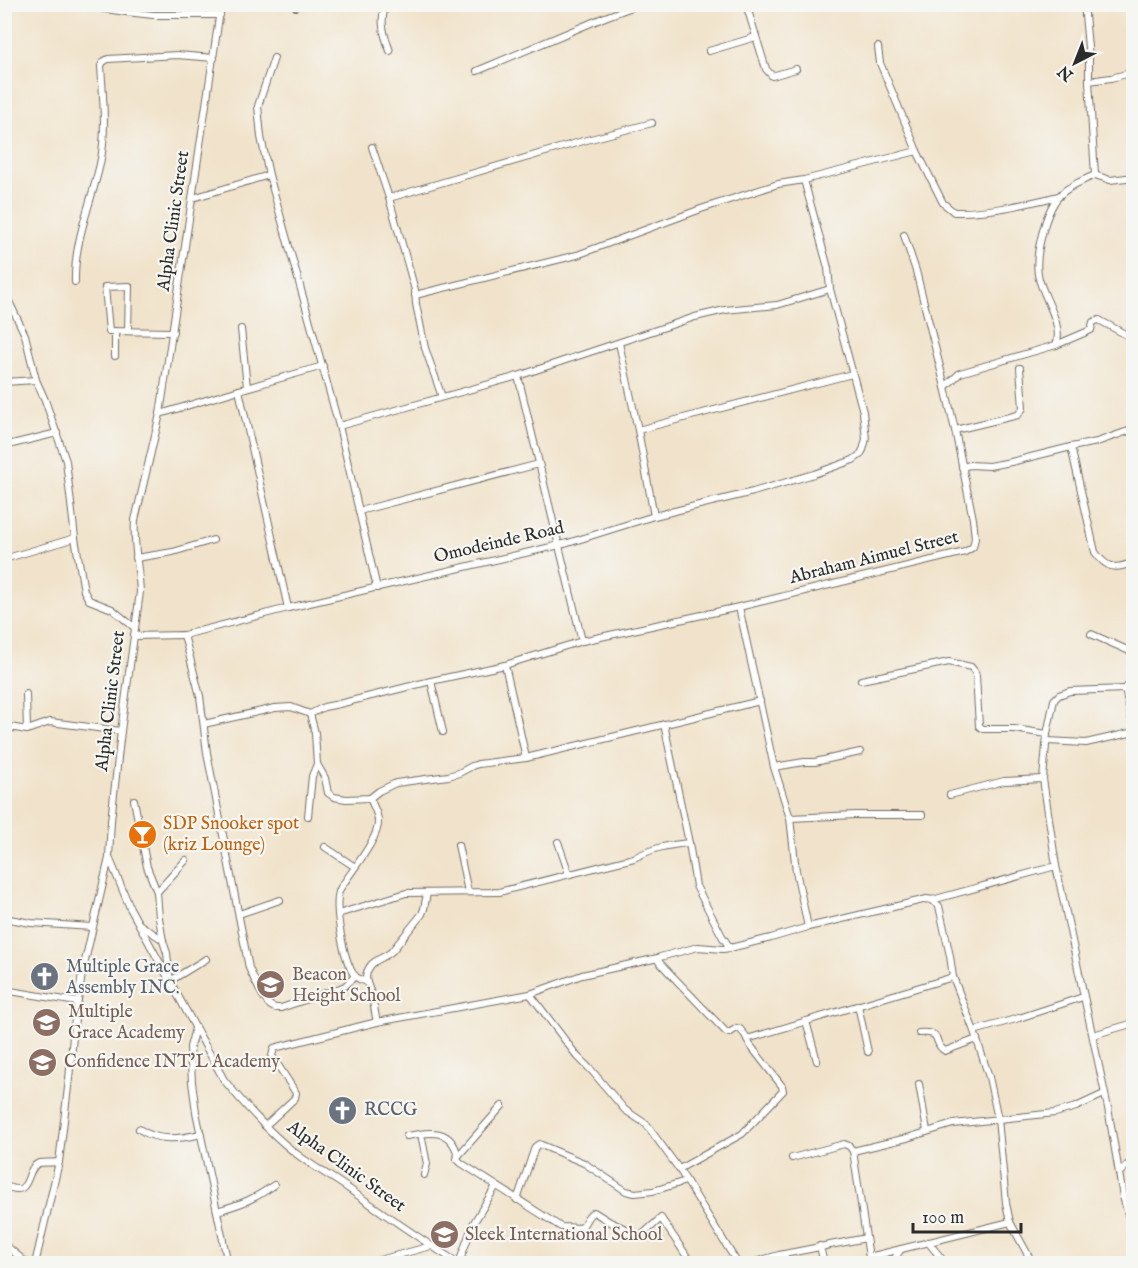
<svg xmlns="http://www.w3.org/2000/svg" width="1138" height="1268" font-family="'IM FELL English',serif">
	<style>
		.lines { fill: none; stroke-linecap: round; stroke-linejoin: round }
		.minor-casing { stroke: #706b63; stroke-width: 8 }
		.minor { stroke: #fff; stroke-width: 6 }
		.labels { text-anchor: middle; dominant-baseline: central; stroke-width: 4.5; stroke-linejoin: round; paint-order: stroke }
		.street-label { font-size: 18px; fill: #2b2b2b; stroke: #f6f6f2 }
		.food-label { font-size: 18px; fill: #c56008; stroke: #f6f6f2; text-anchor: start }
		.worship-label { font-size: 18px; fill: #5b616d; stroke: #f6f6f2; text-anchor: start }
		.education-label { font-size: 18px; fill: #785e54; stroke: #f6f6f2; text-anchor: start }
	</style>
	<rect width="100%" height="100%" fill="#f6f6f2"/>
	<filter id="ink" filterUnits="userSpaceOnUse"><feTurbulence type="fractalNoise" baseFrequency=".0167" numOctaves="2"/><feDisplacementMap in="SourceGraphic" scale="12" xChannelSelector="R" yChannelSelector="G"/><feConvolveMatrix kernelMatrix="1 2 1 2 8 2 1 2 1" color-interpolation-filters="sRGB"/></filter>
	<filter id="wash" filterUnits="userSpaceOnUse"><feTurbulence type="fractalNoise" baseFrequency=".008" numOctaves="4" result="noise"/><feDisplacementMap in="SourceGraphic" scale="24" xChannelSelector="R" yChannelSelector="G"/><feGaussianBlur stdDeviation="1.35" result="paint"/><feColorMatrix in="noise" values="0 0 0 0 0 0 0 0 0 0 0 0 0 0 0 0 0 1.4 0 .05"/><feComposite in="paint" operator="in"/></filter>
	<g filter="url(#wash)">
		<rect width="100%" height="100%" fill="#f1e3cb"/>
	</g>
	<g filter="url(#ink)">
		<g class="lines">
			<defs>
				<g id="minor">
					<path d="M72,4L126,12L153,15H220"/>
					<path d="M221,4L160,414L135,520C133,545 139,568 140,592L121,731L111,821L109,857L130,908L224,1080C247,1108 273,1137 302,1158C320,1171 339,1181 356,1194C390,1218 424,1242 460,1264"/>
					<path d="M386,4C379,21 384,35 390,51"/>
					<path d="M746,4L766,69L772,76L796,69"/>
					<path d="M1084,4L1089,58V81L1095,175"/>
					<path d="M296,7V4"/>
					<path d="M878,47L880,63L917,151L943,203L954,212C990,213 1024,204 1059,196"/>
					<path d="M709,51L756,37"/>
					<path d="M274,58L258,106L261,137L269,175L339,426L377,588"/>
					<path d="M477,71L605,17L640,4"/>
					<path d="M1089,81L1111,78L1134,72"/>
					<path d="M372,147L389,198L415,290L416,304L425,348L442,397"/>
					<path d="M804,180L917,151"/>
					<path d="M193,198L269,175"/>
					<path d="M389,198L583,141L652,123"/>
					<path d="M75,282C74,240 91,204 100,164C107,132 103,98 101,66L103,62L108,59L177,55L214,58"/>
					<path d="M4,291L25,335L36,380L45,400L66,461L75,538L84,591L89,600L112,609L135,628"/>
					<path d="M241,329L247,387"/>
					<path d="M115,331V356"/>
					<path d="M128,331L129,286L105,287L109,331L173,332"/>
					<path d="M619,343L638,430L654,516"/>
					<path d="M1056,345C1064,326 1044,298 1039,279C1033,259 1045,212 1059,196C1068,186 1084,180 1095,175L1110,180L1134,177"/>
					<path d="M518,376L582,641"/>
					<path d="M4,382L36,380"/>
					<path d="M945,387L960,373L1056,345L1091,330L1093,322L1099,320L1134,339"/>
					<path d="M239,390L288,608"/>
					<path d="M160,414L239,390L323,366"/>
					<path d="M339,426L518,376L695,317L725,310L777,305L830,289"/>
					<path d="M638,430L852,374"/>
					<path d="M955,430L1018,415L1023,408L1020,368"/>
					<path d="M4,446L57,433"/>
					<path d="M1071,447L1095,552C1107,569 1115,570 1134,562"/>
					<path d="M962,467L970,465L989,466L1011,462L1071,447L1097,442L1134,429"/>
					<path d="M359,511L539,464"/>
					<path d="M136,558L173,552L213,540"/>
					<path d="M4,559L75,538"/>
					<path d="M739,607L774,767L790,818L796,871L808,927"/>
					<path d="M1091,634L1134,653"/>
					<path d="M184,635L200,696L207,753L249,968C253,977 264,1002 271,1006C275,1009 276,1008 281,1008L340,988L345,986L355,976"/>
					<path d="M134,636L184,635L288,608L568,543L654,516L753,492L814,474L853,460L860,455L863,450L866,439L863,412L830,289L828,268L804,180L778,184L701,209L577,255L415,295"/>
					<path d="M505,665L526,758"/>
					<path d="M1134,678L1125,689L1134,729"/>
					<path d="M861,680L949,662L971,667L975,672L976,676L979,726L983,729H1014L1047,734"/>
					<path d="M431,681L443,732"/>
					<path d="M1125,689L1070,691L1059,695L1054,700L1047,734L1043,779L1056,866L1108,1108L1123,1197L1134,1234"/>
					<path d="M26,694L27,730"/>
					<path d="M310,714L315,733L317,764L325,778L328,793L334,797L346,799L370,798L379,791L396,783L448,776L459,773L472,766L478,764L526,758L760,701"/>
					<path d="M204,724L275,708L291,707L310,714L324,707L339,704L431,681L505,665L582,641L739,607L965,552L973,547L975,538L973,519L955,430L945,387L916,271L904,235"/>
					<path d="M664,724L689,843"/>
					<path d="M4,726L27,730L50,722L121,731"/>
					<path d="M1047,741L1086,743L1134,732"/>
					<path d="M774,767L804,762H815L860,752"/>
					<path d="M950,795L1004,781L1043,779"/>
					<path d="M134,800L147,867L157,892L159,918L163,941L167,953L170,981L206,959"/>
					<path d="M308,816L312,776L317,764"/>
					<path d="M790,818L856,815H922"/>
					<path d="M558,842L569,874"/>
					<path d="M458,845L468,892"/>
					<path d="M325,847L355,867"/>
					<path d="M157,892L186,860"/>
					<path d="M932,900L939,906L950,956L953,977L974,1031L989,1077L998,1119L1006,1203L1010,1222L1033,1264"/>
					<path d="M239,914L280,900"/>
					<path d="M338,914L406,893L499,892L634,858C653,848 667,845 689,843L696,886L722,936L730,948"/>
					<path d="M4,918L31,923L92,927"/>
					<path d="M139,924L163,940"/>
					<path d="M365,981C358,980 354,976 351,970C343,954 333,904 340,889C349,874 380,838 378,821C378,813 373,806 370,798"/>
					<path d="M4,990L77,1002"/>
					<path d="M530,994L577,1056L592,1071L625,1110L646,1124L679,1169L738,1264"/>
					<path d="M858,1005L868,1052"/>
					<path d="M806,1021L817,1061"/>
					<path d="M377,1022C375,1014 374,1005 372,997C369,985 361,978 371,965C376,959 386,957 392,951L422,914L424,909L427,893"/>
					<path d="M195,1028L190,1047L192,1082L196,1112L228,1264"/>
					<path d="M974,1031L1019,1018L1083,997"/>
					<path d="M919,1033C945,1031 931,1043 945,1051L977,1039"/>
					<path d="M1093,1035L1134,1023"/>
					<path d="M747,1039L953,977"/>
					<path d="M919,1084L927,1131"/>
					<path d="M502,1106L458,1156L457,1159L461,1163L561,1227L581,1228C586,1223 587,1214 594,1212L610,1222L639,1235H642L661,1218L692,1264"/>
					<path d="M265,1126L295,1098L296,1093L272,1056L274,1048L377,1022L530,994L582,975L658,958"/>
					<path d="M139,1129C158,1142 180,1139 201,1134"/>
					<path d="M421,1134L427,1164L424,1175"/>
					<path d="M407,1136C430,1132 451,1127 458,1156"/>
					<path d="M853,1151L907,1138L953,1124L1055,1113L1076,1107L1104,1094"/>
					<path d="M792,1158L844,1144L849,1146L853,1151L870,1264"/>
					<path d="M679,1169L742,1134L783,1091L782,1086L750,1045L745,1035L740,1029L737,1028L729,1033L726,1032L660,963L658,960L660,957L698,947L723,949L730,948L771,938L808,927L927,899L932,900L1056,866"/>
					<path d="M1119,1173L1134,1159"/>
					<path d="M4,1185C34,1200 23,1169 39,1163C45,1162 53,1163 59,1162"/>
					<path d="M517,1200L535,1147L539,1144L584,1163L626,1191L635,1193L653,1191L686,1181"/>
					<path d="M217,1211C241,1204 253,1200 274,1185"/>
					<path d="M928,1242L946,1264"/>
					<path d="M4,1244L28,1264"/>
					<path d="M820,1246L824,1264"/>
					<path d="M869,1257L1010,1222"/>
					<path d="M459,1263L473,1224L496,1186"/>
					<path d="M35,1264L59,1162L69,1079L74,1026L82,974L109,858"/>
					<path d="M365,1264L431,1246"/>
					<path d="M748,1264L779,1255L866,1238"/>
					<path d="M891,1264L901,1249"/>
				</g>
			</defs>
			<use href="#minor" class="minor-casing"/>
			<use href="#minor" class="minor"/>
		</g>
	</g>
	<defs>
		<symbol id="bar-disc" viewBox="-11 -11 22 22"><circle r="9.5" fill="#e8710a" stroke="#f6f6f2"/><path d="M-6-5H6L.8 .8V4.5H3.5V6h-7V4.5H-.8V.8Z" fill="#fff"/></symbol>
		<symbol id="church-disc" viewBox="-11 -11 22 22"><circle r="9.5" fill="#6b7280" stroke="#f6f6f2"/><path d="M-1.2-6h2.4v3.5h3.3v2.4h-3.3V6h-2.4V-.1h-3.3v-2.4h3.3Z" fill="#fff"/></symbol>
		<symbol id="school-disc" viewBox="-11 -11 22 22"><circle r="9.5" fill="#8d6e63" stroke="#f6f6f2"/><path d="M0-5L7-2L0 1L-7-2ZM-4 1L0 2.5L4 1V4Q0 6-4 4Z" fill="#fff"/></symbol>
	</defs>
	<g fill-rule="evenodd">
		<use href="#bar-disc" x="126" y="818" width="33" height="33"/>
		<use href="#church-disc" x="28" y="960" width="33" height="33"/>
		<use href="#school-disc" x="254" y="968" width="33" height="33"/>
		<use href="#school-disc" x="30" y="1006" width="33" height="33"/>
		<use href="#school-disc" x="26" y="1046" width="33" height="33"/>
		<use href="#church-disc" x="326" y="1094" width="33" height="33"/>
		<use href="#school-disc" x="428" y="1218" width="33" height="33"/>
	</g>
	<g class="labels">
		<g class="street-label">
			<text transform="translate(174 221) rotate(-82)">Alpha Clinic Street</text>
			<text transform="translate(499 543) rotate(-13)">Omodeinde Road</text>
			<text transform="translate(874 558) rotate(-14)">Abraham Aimuel Street</text>
			<text transform="translate(111 701) rotate(-83)">Alpha Clinic Street</text>
			<text transform="translate(346 1167) rotate(36)">Alpha Clinic Street</text>
		</g>
		<g class="food-label">
			<text x="163" y="824">SDP Snooker spot<tspan x="163" dy="21">(kriz Lounge)</tspan></text>
		</g>
		<g class="worship-label">
			<text x="66" y="967">Multiple Grace<tspan x="66" dy="21">Assembly INC.</tspan></text>
			<text x="364" y="1110">RCCG</text>
		</g>
		<g class="education-label">
			<text x="292" y="975">Beacon<tspan x="292" dy="21">Height School</tspan></text>
			<text x="68" y="1012">Multiple<tspan x="68" dy="21">Grace Academy</tspan></text>
			<text x="64" y="1062">Confidence INT'L Academy</text>
			<text x="465" y="1235">Sleek International School</text>
		</g>
	</g>
	<rect width="1138" height="1268" fill="none" stroke="#f6f6f2" stroke-width="24"/>
	<g transform="translate(1075 63) rotate(222)" stroke="#f6f6f2" stroke-width="4.5" paint-order="stroke">
	<path d="M0-4.5L10 22L0 15L-10 22Z" fill="#2b2b2b"/>
	<text y="-9" font-size="16" font-weight="bold" text-anchor="middle" fill="#2b2b2b">N</text>
	</g>
	<path d="M913 1223v9h108v-9" fill="none" stroke="#2b2b2b" stroke-width="3"/>
	<text x="922" y="1223" font-size="18" fill="#2b2b2b" stroke="#f6f6f2" stroke-width="4.5" paint-order="stroke">100 m</text>
</svg>
